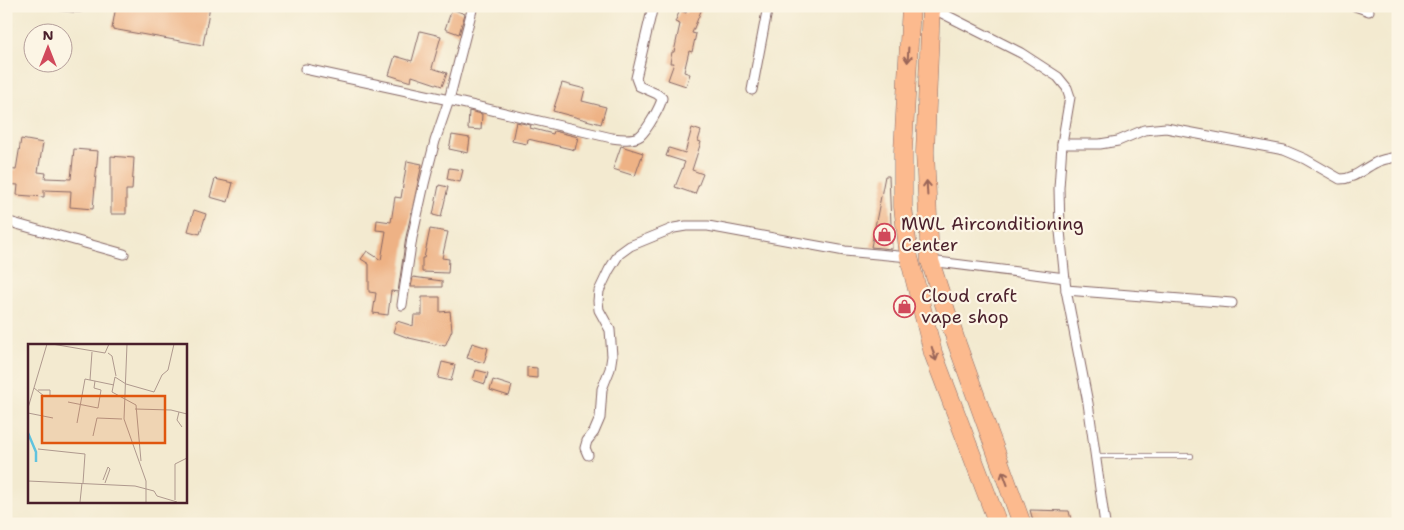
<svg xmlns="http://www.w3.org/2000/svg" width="1404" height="530" font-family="'Shantell Sans',sans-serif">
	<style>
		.building { fill: #eeb285 }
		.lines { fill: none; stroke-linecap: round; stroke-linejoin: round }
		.lane-casing { stroke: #856665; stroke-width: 6 }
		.street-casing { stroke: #856665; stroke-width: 11 }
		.highway-casing { stroke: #856665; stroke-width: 19 }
		.lane { stroke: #fff; stroke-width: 4.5 }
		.street { stroke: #fff; stroke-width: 9 }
		.highway { stroke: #fcba8e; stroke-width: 18 }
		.oneway { stroke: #9a6558 }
		.labels { text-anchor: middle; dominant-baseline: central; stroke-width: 4.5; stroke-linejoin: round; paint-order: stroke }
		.poi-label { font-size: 18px; fill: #4a1f2b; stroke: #fcf5e5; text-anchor: start }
		.inset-river { fill: none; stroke: #60c3de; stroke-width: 2.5 }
		.inset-road { fill: none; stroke: #af998e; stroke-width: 1 }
		.view { fill: #e0560e; fill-opacity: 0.15; stroke: #e0560e; stroke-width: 2.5 }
		.inset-edge { fill: none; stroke: #4a1f2b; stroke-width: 2.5 }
	</style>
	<rect width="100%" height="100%" fill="#fcf5e5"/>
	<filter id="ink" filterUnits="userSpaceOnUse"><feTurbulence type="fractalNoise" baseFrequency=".02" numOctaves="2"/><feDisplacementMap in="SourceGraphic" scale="10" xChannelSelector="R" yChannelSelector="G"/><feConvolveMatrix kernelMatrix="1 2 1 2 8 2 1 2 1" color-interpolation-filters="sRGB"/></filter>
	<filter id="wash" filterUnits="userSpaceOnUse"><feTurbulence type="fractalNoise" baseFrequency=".0096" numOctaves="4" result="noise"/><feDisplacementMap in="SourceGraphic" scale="20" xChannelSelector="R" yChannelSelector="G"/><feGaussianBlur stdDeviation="1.12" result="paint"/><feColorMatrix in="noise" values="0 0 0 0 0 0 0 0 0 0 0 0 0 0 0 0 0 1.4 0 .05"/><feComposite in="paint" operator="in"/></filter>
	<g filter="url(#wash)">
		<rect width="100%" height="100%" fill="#f3ead0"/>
		<g id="blocks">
			<g class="building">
				<path d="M116,6H210L203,45L112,29Z"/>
				<path d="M688,6H703L692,33L696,34L692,52L689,51L684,72L690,74L686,86L668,80L674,63H670L672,52H674L680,24L675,22L680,10L686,13Z"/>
				<path d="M452,9L465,14L459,34L445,29Z"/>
				<path d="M420,31L441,36L432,68L447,73L442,86L412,76L411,82L389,75L395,56L412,61Z"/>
				<path d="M562,83L585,89L582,101L606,107L601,124L553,111Z"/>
				<path d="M469,111L482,114L481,130L468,129Z"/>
				<path d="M516,122L531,125L530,128L553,134L554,131L578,137L575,150L528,139L527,144L512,141Z"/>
				<path d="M692,128L701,131L698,141L701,142L692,170L703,174L695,194L675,187L685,162L666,156L669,148L685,153Z"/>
				<path d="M452,135L470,138L468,153L449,149Z"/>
				<path d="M21,139L43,143L38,172L46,173L45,178L71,179L74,149L98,151L93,209L70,207L71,191L44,190V197L17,195L18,185L6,184V169L16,170Z"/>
				<path d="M621,146L643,153L635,176L613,169Z"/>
				<path d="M111,156L134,158L132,190H126V214H111Z"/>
				<path d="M407,161L422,164L406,237L398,292L391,291L388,315L373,313L376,293L369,292V264L361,259L367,251L381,260L386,231L376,230L377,220L391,222L395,197L401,198Z"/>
				<path d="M449,168L463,170L460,182L447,179Z"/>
				<path d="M885,176H889L892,249L871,247Z"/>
				<path d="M215,179L233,183L228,202L210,197Z"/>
				<path d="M439,185L448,187L441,217L433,215Z"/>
				<path d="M194,210L206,214L200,234L188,231Z"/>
				<path d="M430,229L448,232L442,258L449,259L448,273L422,272V258H424Z"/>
				<path d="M413,277L442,281V287H411Z"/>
				<path d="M422,297H440V312L450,311L452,330L445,346L409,338L393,332L397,321L413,326L414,315H422Z"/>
				<path d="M472,343L488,348L484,363L467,358Z"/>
				<path d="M442,362L455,365L451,381L438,378Z"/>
				<path d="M527,367L537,368V378L527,377Z"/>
				<path d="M476,370L488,373L485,384L473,380Z"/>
				<path d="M493,380L512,386L509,396L490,390Z"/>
				<path d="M1030,510L1069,511L1072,524H1034Z"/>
			</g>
		</g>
	</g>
	<g filter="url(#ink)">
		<use href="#blocks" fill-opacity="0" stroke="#856665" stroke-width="1"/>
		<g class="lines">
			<defs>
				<g id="lane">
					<path d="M41,6L78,10L94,6"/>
					<path d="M1095,456H1191"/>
				</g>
				<g id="street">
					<path d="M1355,6L1369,11"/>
					<path d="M930,7L1021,53L1058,77L1067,88L1070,97L1062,144L1059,188L1060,231L1066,290L1088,403L1105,524"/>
					<path d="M305,69L449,100L612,138C620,139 632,141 640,136C647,130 661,106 662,98L657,94L639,86L636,78L653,6"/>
					<path d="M752,90L768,6"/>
					<path d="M1062,144H1100L1118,141L1144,130L1166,128L1284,150L1305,159L1340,179C1354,179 1363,169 1375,163C1382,159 1390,158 1398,157"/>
					<path d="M6,221L124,254"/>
					<path d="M930,261L1065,278"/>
					<path d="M1066,290L1232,303"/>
					<path d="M402,305L412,238L424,184L435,141L449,100L473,6"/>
					<path d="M588,455L585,448L587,441L594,432L600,418L602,389L610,369L612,356L610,330L599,310L598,301L599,291L609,270L619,254L630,246L674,228L686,226H708L845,251L909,257"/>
				</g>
				<g id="highway">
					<path d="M911,6L903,151V207L909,257L933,353L998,524"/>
					<path d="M931,6L925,152L930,261L957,344L1022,524"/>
				</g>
			</defs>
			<use href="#lane" class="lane-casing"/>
			<use href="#street" class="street-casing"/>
			<use href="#highway" class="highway-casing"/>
			<use href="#lane" class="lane"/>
			<use href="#street" class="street"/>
			<use href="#highway" class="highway"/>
		</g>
		<defs><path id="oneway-shaft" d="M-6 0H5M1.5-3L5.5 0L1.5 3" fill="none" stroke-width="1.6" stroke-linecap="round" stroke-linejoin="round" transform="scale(1.25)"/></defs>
		<g class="oneway">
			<use href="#oneway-shaft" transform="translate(908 55) rotate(93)"/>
			<use href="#oneway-shaft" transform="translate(927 188) rotate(-93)"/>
			<use href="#oneway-shaft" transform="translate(934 354) rotate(72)"/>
			<use href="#oneway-shaft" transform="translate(1005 478) rotate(-110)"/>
		</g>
	</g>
	<defs>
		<symbol id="shop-ring" viewBox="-11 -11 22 22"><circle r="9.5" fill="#fcf5e5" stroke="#d1495b" stroke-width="1.5"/><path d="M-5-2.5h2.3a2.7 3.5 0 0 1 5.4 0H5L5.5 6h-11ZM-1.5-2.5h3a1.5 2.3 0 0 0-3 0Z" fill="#d1495b"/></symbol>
	</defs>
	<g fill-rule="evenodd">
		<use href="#shop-ring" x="872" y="222" width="25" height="25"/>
		<use href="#shop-ring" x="892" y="294" width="25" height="25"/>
	</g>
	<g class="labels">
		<g class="poi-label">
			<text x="901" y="224">MWL Airconditioning<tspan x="901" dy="21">Center</tspan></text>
			<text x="921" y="296">Cloud craft<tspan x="921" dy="21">vape shop</tspan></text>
		</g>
	</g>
	<g transform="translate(28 344)">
		<rect width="159" height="159" fill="#f3ead0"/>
		<path class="inset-river" d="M0,89L8,108V118"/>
		<path class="inset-road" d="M24,0L77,9L81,0M99,0L96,75L118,137V158M80,9L84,12L88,32M62,36L64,8M6,44L16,52H22V46H10M40,58L70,64L73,46L66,44L67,37M0,64L19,0M107,65L143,66L159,70M151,68L149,76L154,83M0,69L25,74M49,79L57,35L86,41M65,92L69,74L94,75M10,105L57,110L55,139M113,117L108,61L84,48L87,33L98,40L126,48L134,31L140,26L146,0M75,136L80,123L82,125L77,139M0,137L107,142L126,147L129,152L149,158M147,156V120L159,114M52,158L54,139"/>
		<path class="view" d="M14,52H137V99H14Z"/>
		<rect width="159" height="159" class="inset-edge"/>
	</g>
	<rect width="1404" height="530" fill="none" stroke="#fcf5e5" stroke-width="25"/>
	<g transform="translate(48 48)"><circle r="24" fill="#fcf5e5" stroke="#b59f9b"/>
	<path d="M0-4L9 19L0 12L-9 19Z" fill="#d1495b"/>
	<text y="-8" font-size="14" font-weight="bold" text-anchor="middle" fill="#4a1f2b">N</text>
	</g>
</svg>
